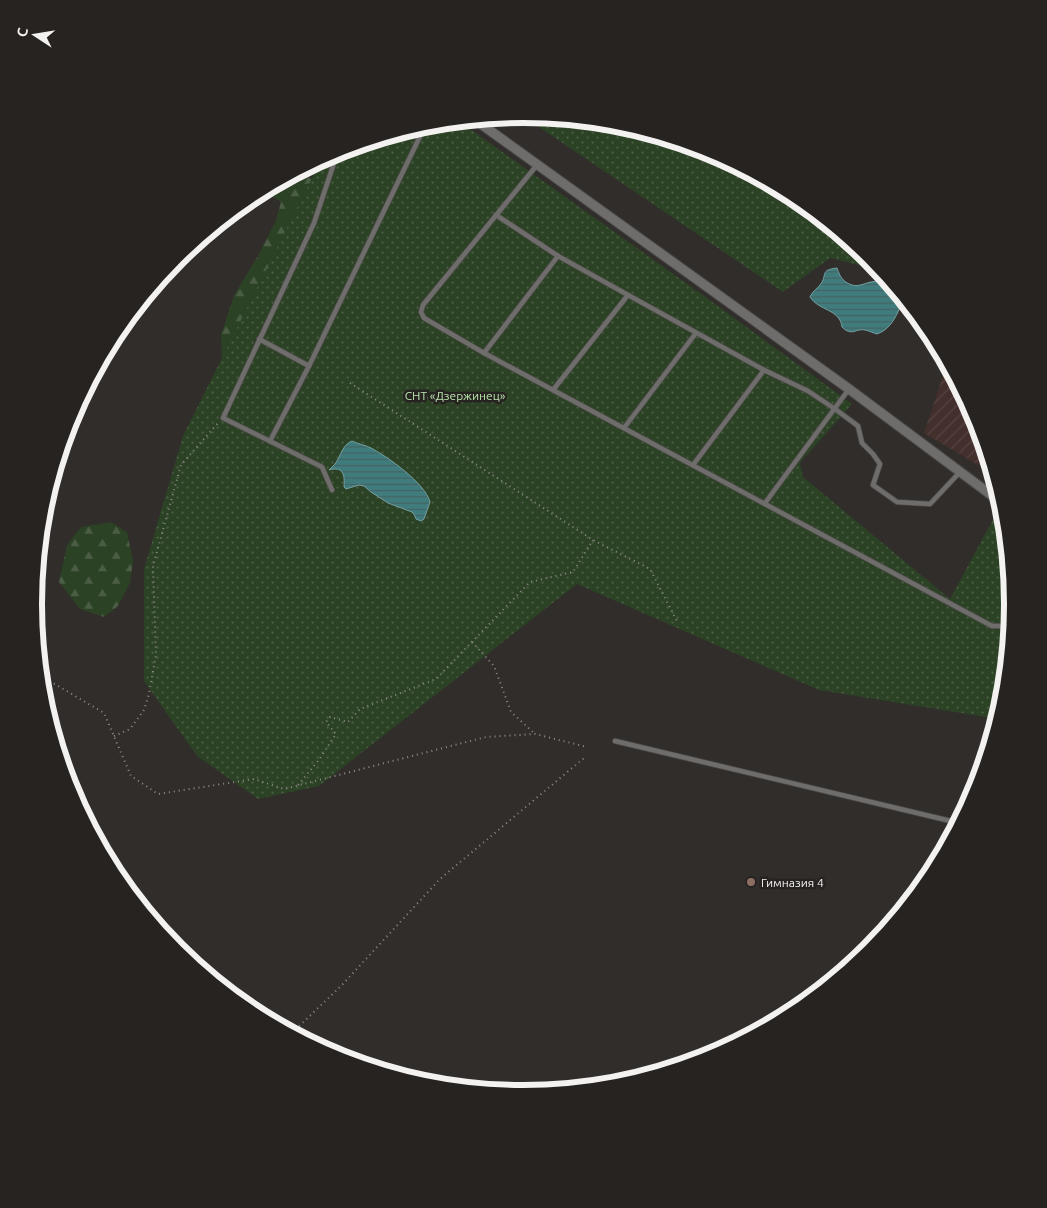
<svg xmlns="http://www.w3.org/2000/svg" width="1047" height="1208" font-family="Ubuntu,sans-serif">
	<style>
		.industrial { fill: url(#industrial-furrows) }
		.forest { fill: url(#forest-firs) }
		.garden { fill: url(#garden-dots) }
		.water { fill: url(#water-rules); stroke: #769fa0 }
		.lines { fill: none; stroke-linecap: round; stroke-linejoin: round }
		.lane-casing { stroke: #4b4947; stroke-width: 6 }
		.street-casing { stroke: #4b4947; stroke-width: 11 }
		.path { stroke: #8f8c8b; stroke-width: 2; stroke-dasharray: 1 4; stroke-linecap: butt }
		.lane { stroke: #6f6d6c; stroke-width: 4.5 }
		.street { stroke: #6f6d6c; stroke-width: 9 }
		.education-dot { fill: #8d6e63; stroke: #262321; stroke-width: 2 }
		.labels { text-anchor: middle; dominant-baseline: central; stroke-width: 5; stroke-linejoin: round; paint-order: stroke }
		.park-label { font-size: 12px; fill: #b8e6ab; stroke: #262321 }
		.poi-label { font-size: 12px; fill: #f4f2f1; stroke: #262321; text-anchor: start }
		.rim { fill: none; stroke: #f4f2f1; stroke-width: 6 }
	</style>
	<defs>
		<pattern id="industrial-furrows" width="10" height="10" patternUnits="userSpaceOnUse" patternTransform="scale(1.25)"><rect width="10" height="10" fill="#432f2c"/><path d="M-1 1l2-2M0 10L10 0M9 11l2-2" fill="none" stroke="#564341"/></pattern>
		<pattern id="forest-firs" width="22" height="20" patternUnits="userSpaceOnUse" patternTransform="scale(1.25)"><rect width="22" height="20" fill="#2c4225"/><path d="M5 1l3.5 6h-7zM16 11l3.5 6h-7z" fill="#4b5e45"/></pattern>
		<pattern id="garden-dots" width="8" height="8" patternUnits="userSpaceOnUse" patternTransform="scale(1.25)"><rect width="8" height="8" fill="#2c4225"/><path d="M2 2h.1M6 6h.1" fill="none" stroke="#4b5e45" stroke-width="1.8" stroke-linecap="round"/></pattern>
		<pattern id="water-rules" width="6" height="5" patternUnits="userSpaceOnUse" patternTransform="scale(1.25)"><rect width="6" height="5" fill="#407c7d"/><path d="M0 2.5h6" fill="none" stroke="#446262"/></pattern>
	</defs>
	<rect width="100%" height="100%" fill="#302d2b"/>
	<path class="industrial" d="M947,363L976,417L991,467L978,465L924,433Z"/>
	<g class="forest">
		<path d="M296,173L318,181L222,365L221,335L234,295L258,256L276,220L281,202L263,191Z"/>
		<path d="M111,522L127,532L133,561L130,583L118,606L104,617L80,609L59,582L67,545L81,527Z"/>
	</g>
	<g class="garden">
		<path d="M524,114L619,124L711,152L796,197L870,258L880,270L830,258L783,292L521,115Z"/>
		<path d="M459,121L700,293L852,404L800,463L803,477L950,599L997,512L1005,515L1010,571L1012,613L1004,700L998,719L819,690L577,584L319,786L258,799L197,756L144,681V569L183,436L321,160L336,151L428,124Z"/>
	</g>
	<g class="water">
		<path d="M837,268C840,277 843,282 852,285C859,287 865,283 871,282C883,279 892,284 897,294C901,300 901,305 898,312C893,322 888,330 877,334C873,333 870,331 865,330C856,328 852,337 842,327C840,309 819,311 810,297L811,295C813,291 817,289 820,285C828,275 819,270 837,268Z"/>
		<path d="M352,441C358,444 365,445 371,448C388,457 425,483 430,502L424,519L421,521L416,519L414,514L412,512L388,503L371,492L364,486L359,485L346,489L344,487C345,474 343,466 329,470C331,468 333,466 335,464C341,456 342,445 352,441Z"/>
	</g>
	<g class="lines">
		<defs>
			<g id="lane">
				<path d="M537,165L423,305L421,312L424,318L484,353L992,626H1011"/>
				<path d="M496,215L558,256L628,295L764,370L808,391L835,409L858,426L862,443L873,454L880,464L873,485L897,502L930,504L960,472"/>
				<path d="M259,339L309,366L270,441"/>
				<path d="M484,353L558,256"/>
				<path d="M309,366L426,124"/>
				<path d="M553,390L628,295"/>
				<path d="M624,428L696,333"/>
				<path d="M693,465L764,370"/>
				<path d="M332,490L322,467L223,418L314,223L338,151"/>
				<path d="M765,503L849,389"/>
				<path d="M615,741L959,823"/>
			</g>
			<path id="street" d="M474,119L849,389L1002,503"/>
		</defs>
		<use href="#lane" class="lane-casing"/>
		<use href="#street" class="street-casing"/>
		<g class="path">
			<path d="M350,383L593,540L650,569L677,621"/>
			<path d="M472,642L494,666L511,712L535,734"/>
			<path d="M41,676L104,713L131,776L158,794L254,779L284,789L486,737L535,734L587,747"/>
			<path d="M114,736L130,729L144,710L149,694L156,655L153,566L181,465L218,423"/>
			<path d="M298,785L318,761L336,734L326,722L330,717L348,722L360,709L436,679L530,582L573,572L593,540"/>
			<path d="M292,1033L341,986L440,879L584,758"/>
		</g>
		<use href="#lane" class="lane"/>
		<use href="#street" class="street"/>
	</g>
	<circle class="education-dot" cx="751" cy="882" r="5"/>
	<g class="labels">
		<g class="park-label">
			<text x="455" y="395">СНТ «Дзержинец»</text>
		</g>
		<g class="poi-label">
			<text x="761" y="882">Гимназия 4</text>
		</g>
	</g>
	<path d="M0 0H1047V1208H0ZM42 604a481 481 0 1 1 962 0a481 481 0 1 1-962 0Z" fill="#262321" fill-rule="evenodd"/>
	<path class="rim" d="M42 604a481 481 0 1 1 962 0a481 481 0 1 1-962 0Z"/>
	<g transform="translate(35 35) rotate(282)" stroke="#262321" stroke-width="4" paint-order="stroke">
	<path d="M0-4L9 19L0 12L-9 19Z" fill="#f4f2f1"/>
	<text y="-8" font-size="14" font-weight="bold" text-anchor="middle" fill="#f4f2f1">С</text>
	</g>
</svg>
